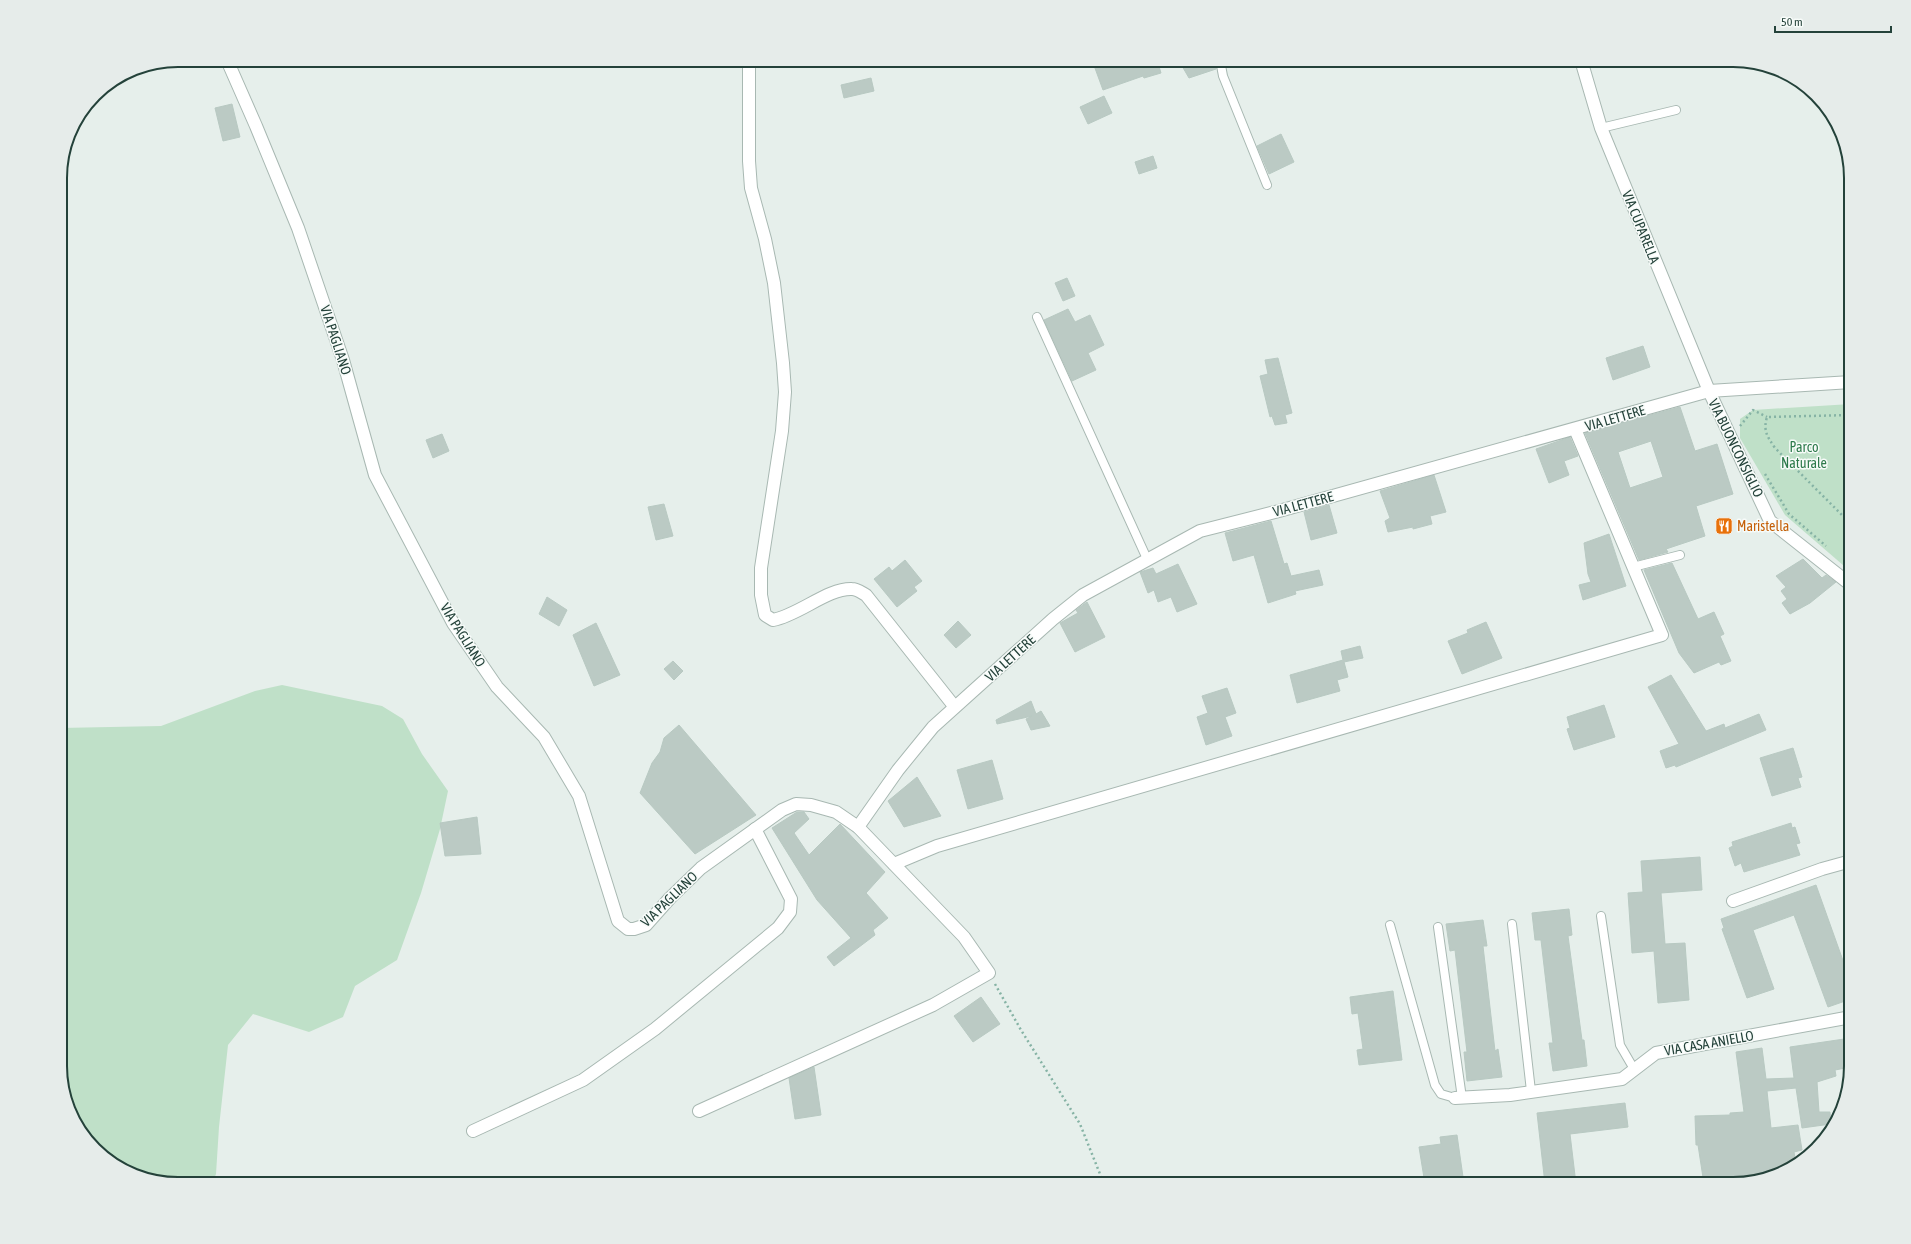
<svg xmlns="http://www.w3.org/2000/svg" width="1911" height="1244" font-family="'Asap Condensed',sans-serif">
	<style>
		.green { fill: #bfe0c8 }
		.building { fill: #bbcac4; stroke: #b8c9c2; fill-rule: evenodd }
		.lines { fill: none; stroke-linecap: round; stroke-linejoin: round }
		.service-casing { stroke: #a8b8b2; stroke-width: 10 }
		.minor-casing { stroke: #a8b8b2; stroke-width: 14 }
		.path { stroke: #86b3a5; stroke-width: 2.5; stroke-dasharray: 2 3; stroke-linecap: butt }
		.service { stroke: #fff; stroke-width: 8 }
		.minor { stroke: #fff; stroke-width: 12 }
		.labels { text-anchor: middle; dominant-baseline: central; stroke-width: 3; stroke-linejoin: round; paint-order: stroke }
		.street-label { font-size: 14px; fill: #24423a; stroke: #f7fbf9 }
		.park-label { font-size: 14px; fill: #2d7a4b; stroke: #f7fbf9 }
		.food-label { font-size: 14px; fill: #c56008; stroke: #f7fbf9; text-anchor: start }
		.rim { fill: none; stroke: #24423a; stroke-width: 2 }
	</style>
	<rect width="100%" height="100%" fill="#e6efeb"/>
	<g class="green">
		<path d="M1851,404V572L1785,515L1740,438V419L1753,410Z"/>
		<path d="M282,685L382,706L403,719L422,754L448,791L440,829L421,893L397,960L355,986L343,1017L309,1032L253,1014L228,1045L219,1127L216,1174L212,1184H178L113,1164L76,1125L60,1073V728L161,726L255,691Z"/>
	</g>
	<g class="building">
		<path d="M1092,60H1157L1161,73L1144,78L1143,76L1103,90Z"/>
		<path d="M1193,60H1215L1216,69L1189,78L1182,66Z"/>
		<path d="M871,78L874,91L844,98L841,85Z"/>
		<path d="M1104,96L1112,113L1088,124L1080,107Z"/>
		<path d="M232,104L240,137L223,141L215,108Z"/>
		<path d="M1281,134L1294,162L1269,174L1257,146Z"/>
		<path d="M1153,156L1157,168L1139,174L1135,162Z"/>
		<path d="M1067,278L1075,296L1063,301L1055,283Z"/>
		<path d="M1068,309L1075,322L1090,315L1104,345L1088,353L1096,370L1072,381L1044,320Z"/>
		<path d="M1643,346L1650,367L1613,380L1606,358Z"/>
		<path d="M1278,358L1292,413L1285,415L1287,423L1275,425L1272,416L1270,417L1260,376L1268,374L1265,360Z"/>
		<path d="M1680,407L1695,451L1717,444L1733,494L1696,506L1705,536L1666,549L1668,552L1639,560L1585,433ZM1651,441L1663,477L1630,488L1618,452Z"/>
		<path d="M442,434L449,451L433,458L426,440Z"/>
		<path d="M1570,437L1578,456L1564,461L1569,475L1549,483L1536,449Z"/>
		<path d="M1434,475L1446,512L1430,516L1432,524L1413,529V527L1388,532L1385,521L1390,518L1380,491Z"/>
		<path d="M664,504L673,536L656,540L648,507Z"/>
		<path d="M1329,505L1337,533L1311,540L1304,512Z"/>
		<path d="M1271,521L1284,564L1287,563L1291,576L1319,570L1323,585L1295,591L1296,594L1268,603L1254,555L1233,561L1225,533Z"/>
		<path d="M1609,534L1626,586L1583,600L1579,585L1591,582L1588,574L1584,543Z"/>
		<path d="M1803,559L1822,578L1826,575L1836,582L1810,603L1790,614L1782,603L1787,599L1781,591L1786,587L1776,576Z"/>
		<path d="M905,560L922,581L914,587L917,591L897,607L874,579L889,567L892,571Z"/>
		<path d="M1672,563L1698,619L1714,612L1724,634L1720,636L1731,661L1721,665L1719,662L1694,673L1679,653L1644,570Z"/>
		<path d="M1178,564L1197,604L1177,612L1171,597L1158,602L1154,590L1148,593L1140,572L1153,568L1156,574Z"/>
		<path d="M547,597L567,610L559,626L539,614Z"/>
		<path d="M1087,602L1105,637L1075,652L1060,623L1078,613L1076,610Z"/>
		<path d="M958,621L971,635L956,648L944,635Z"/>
		<path d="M1486,622L1502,658L1462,674L1448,641L1468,633L1467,630Z"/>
		<path d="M596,623L620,675L594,686L573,635Z"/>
		<path d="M1360,646L1363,658L1344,662L1348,677L1337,680L1340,691L1297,703L1290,675L1343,660L1341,651Z"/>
		<path d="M673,661L683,671L674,680L664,669Z"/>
		<path d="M1671,675L1706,731L1724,724L1725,728L1759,714L1766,730L1676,767L1675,765L1666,768L1660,751L1679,744L1648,687Z"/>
		<path d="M1227,688L1236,713L1225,717L1232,736L1206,745L1197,717L1208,713L1202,696Z"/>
		<path d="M1031,701L1036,714L1041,711L1050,726L1031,730L1026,719L1032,716L997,724L996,720Z"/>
		<path d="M1604,705L1615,737L1574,750L1567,729L1570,728L1567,717Z"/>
		<path d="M679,725L756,815L695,854L640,793L652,763L660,752L664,738Z"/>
		<path d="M1793,748L1802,777L1798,778L1801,787L1772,796L1760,758Z"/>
		<path d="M992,760L1003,799L968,809L957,770Z"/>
		<path d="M917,777L941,816L904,827L888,801Z"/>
		<path d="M797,812H804L809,819L794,833L809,855L840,824L885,872L866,893L888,918L873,930L875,935L834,966L827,957L851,938L817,900L772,828Z"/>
		<path d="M477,817L481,854L445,856L440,823Z"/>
		<path d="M1791,823L1792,828L1795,827L1800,843L1796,844L1800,855L1744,872L1741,863L1735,866L1729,848L1733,846L1732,842Z"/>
		<path d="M1700,857L1702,890L1661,893L1665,944L1685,943L1689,1000L1658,1003L1654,951L1632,953L1628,893L1643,892L1641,861Z"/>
		<path d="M1816,885L1851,983V999L1828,1007L1794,915L1753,930L1774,989L1747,998L1722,929L1724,928L1721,919Z"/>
		<path d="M1569,909L1572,935L1568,936L1582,1040H1584L1587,1066L1553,1071L1549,1043H1553L1541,940H1535L1532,913Z"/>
		<path d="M1483,920L1487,946H1483L1495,1051L1498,1049L1502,1077L1467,1081L1464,1052H1467L1455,950L1450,951L1446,924Z"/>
		<path d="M1393,991L1402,1060L1359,1065L1357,1050L1363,1049L1358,1013L1352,1014L1350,997Z"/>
		<path d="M981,997L1000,1024L973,1042L954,1016Z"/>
		<path d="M1851,1038V1067L1835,1070L1836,1076L1817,1082L1819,1112H1830L1831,1124L1802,1128L1796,1088L1767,1091L1771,1128L1798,1125L1802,1150L1794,1152L1796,1165L1792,1168L1733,1184H1704L1698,1145H1696L1695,1116L1730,1115V1113L1744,1112L1736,1052L1762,1048L1766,1079L1794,1078L1790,1047Z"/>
		<path d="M814,1067L821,1115L795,1119L789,1078Z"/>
		<path d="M1625,1103L1628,1127L1570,1134L1576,1184H1545L1537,1113Z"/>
		<path d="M1457,1135L1464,1184H1425L1419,1147L1441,1144L1440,1137Z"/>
	</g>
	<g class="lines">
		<defs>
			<g id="service">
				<path d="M1220,60L1223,76L1267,185"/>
				<path d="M1601,128L1676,110"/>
				<path d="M1037,317L1148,561"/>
				<path d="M1633,567L1680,555"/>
				<path d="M1601,916L1620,1045L1634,1069"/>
				<path d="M1512,924L1531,1091"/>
				<path d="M1390,925L1435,1085L1441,1094L1455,1098"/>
				<path d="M1438,927L1462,1098"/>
			</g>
			<g id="minor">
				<path d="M227,60L256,126L298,228L343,360L375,475L453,623L497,687L544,737L579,796L618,921L628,929H634L646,925L670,898L701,868L782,810L796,804L811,805L836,812L858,827L964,937L989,973L933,1005L699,1111"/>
				<path d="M749,60V161L751,188L765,239L774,283L783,363L785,392L782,431L761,568V595L765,615L773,620C799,615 828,588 852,589C857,589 862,593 866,595L954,706"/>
				<path d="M1581,60L1601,128L1709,391L1770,521L1851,585"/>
				<path d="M858,827L898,770L933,727L1053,619L1083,595L1200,531L1279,511L1709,391L1851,382"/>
				<path d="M894,864L937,846L1662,635L1575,429"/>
				<path d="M1733,901L1822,869L1851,861"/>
				<path d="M1455,1098L1510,1095L1622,1079L1656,1053L1851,1017"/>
				<path d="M473,1131L583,1080L655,1029L778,928L790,912L791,899L755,829"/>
			</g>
		</defs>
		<use href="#service" class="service-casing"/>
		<use href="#minor" class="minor-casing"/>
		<g class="path">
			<path d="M1851,415L1767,417C1763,431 1767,436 1775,448L1851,524"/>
			<path d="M1740,426L1753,410L1767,417"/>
			<path d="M1765,474L1789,514L1826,546"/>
			<path d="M995,984L1021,1030L1080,1124L1102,1179L1098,1184"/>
		</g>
		<use href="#service" class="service"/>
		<use href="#minor" class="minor"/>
	</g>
	<defs>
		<symbol id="restaurant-square" viewBox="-11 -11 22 22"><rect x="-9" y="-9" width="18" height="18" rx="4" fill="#e8710a" stroke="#f7fbf9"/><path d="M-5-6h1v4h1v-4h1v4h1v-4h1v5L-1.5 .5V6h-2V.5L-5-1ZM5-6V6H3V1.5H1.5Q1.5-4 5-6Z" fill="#fff"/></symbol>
	</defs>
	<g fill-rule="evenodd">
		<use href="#restaurant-square" x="1714" y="516" width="20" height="20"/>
	</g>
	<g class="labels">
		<g class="street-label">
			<text transform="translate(1641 227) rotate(68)">VIA CUPARELLA</text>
			<text transform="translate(336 340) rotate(72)">VIA PAGLIANO</text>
			<text transform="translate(1615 418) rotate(-16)">VIA LETTERE</text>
			<text transform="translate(1736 448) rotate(64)">VIA BUONCONSIGLIO</text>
			<text transform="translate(1303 504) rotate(-15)">VIA LETTERE</text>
			<text transform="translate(463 635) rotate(58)">VIA PAGLIANO</text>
			<text transform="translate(1010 658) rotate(-42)">VIA LETTERE</text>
			<text transform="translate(669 899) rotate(-44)">VIA PAGLIANO</text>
			<text transform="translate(1709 1043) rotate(-10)">VIA CASA ANIELLO</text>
		</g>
		<g class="park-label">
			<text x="1804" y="447">Parco<tspan x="1804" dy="16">Naturale</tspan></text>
		</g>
		<g class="food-label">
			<text x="1737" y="526">Maristella</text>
		</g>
	</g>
	<path d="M0 0H1911V1244H0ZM178 67H1733A111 111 0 0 1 1844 178V1066A111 111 0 0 1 1733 1177H178A111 111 0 0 1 67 1066V178A111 111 0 0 1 178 67Z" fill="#e6ecea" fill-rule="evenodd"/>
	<path class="rim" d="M178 67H1733A111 111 0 0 1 1844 178V1066A111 111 0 0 1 1733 1177H178A111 111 0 0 1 67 1066V178A111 111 0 0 1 178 67Z"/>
	<path d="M1775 26v6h116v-6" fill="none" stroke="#24423a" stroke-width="2"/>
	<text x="1781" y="26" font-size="12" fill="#24423a" stroke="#f7fbf9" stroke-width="3" paint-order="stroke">50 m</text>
</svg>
